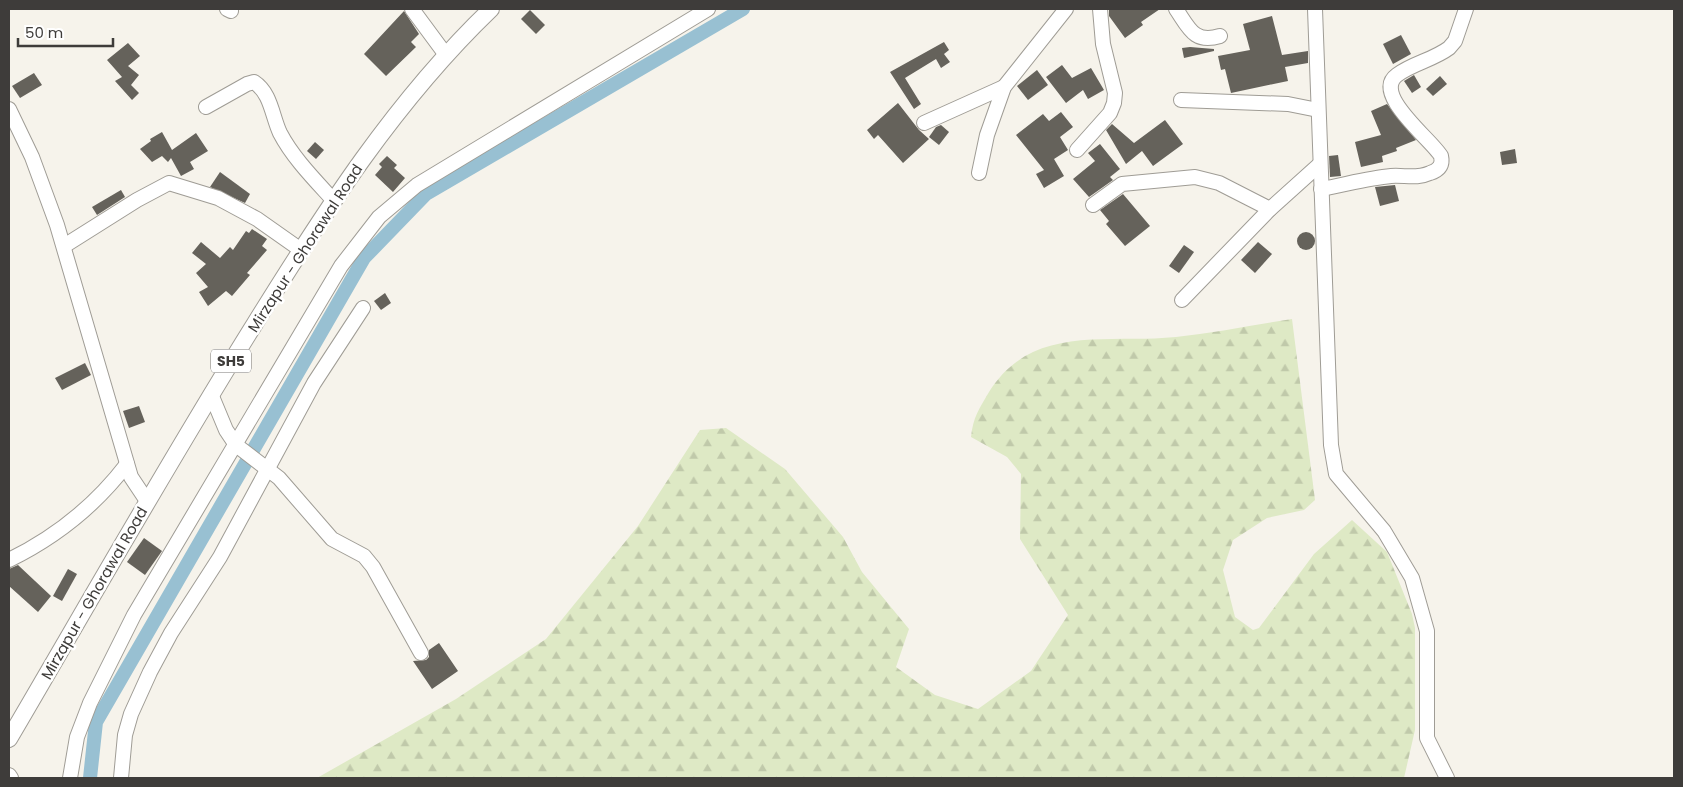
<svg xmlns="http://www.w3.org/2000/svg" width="1683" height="787" font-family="Poppins,sans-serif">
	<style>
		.forest { fill: url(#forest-firs) }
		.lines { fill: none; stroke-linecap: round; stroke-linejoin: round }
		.canal { stroke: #98c0d2; stroke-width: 14 }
		.building { fill: #65625b }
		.minor-casing { stroke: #9f9c95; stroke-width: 16 }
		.major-casing { stroke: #9f9c95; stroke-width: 18 }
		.minor { stroke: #fff; stroke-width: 14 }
		.major { stroke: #fff; stroke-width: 16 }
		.labels { text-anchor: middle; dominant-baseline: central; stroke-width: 5; stroke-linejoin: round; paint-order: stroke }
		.shield { fill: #fff; stroke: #787675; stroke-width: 1 }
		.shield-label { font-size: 14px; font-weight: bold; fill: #3e3c3a }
		.street-label { font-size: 15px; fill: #3e3c3a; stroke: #fff }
	</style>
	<defs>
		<pattern id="forest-firs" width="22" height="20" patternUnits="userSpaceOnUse" patternTransform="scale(1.25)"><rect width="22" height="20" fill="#dee9c5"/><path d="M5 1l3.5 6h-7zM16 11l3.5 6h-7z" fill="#c0c9aa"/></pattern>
	</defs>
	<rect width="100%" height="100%" fill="#f6f3eb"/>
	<path class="forest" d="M1292,319L1315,500L1304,510L1267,518L1233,540L1223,570L1235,617L1253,630L1259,628L1314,554L1352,520L1387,552L1412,614L1415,628V730L1404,778H317L456,699L546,639L638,526L700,430L726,428L785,469L843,537L862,572L909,629L896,667L935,695L978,709L1031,671L1068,615L1020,539L1021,474L1007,457L971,437C973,417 979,409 989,392C1032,323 1107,344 1176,337C1214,333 1253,325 1292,319Z"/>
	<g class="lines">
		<path class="canal" d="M90,778L96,722L364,258L426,194L743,9"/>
	</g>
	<g class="building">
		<path d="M1109,9H1160L1141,22L1143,25L1125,38L1109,16Z"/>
		<path d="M530,10L545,25L536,34L521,19Z"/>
		<path d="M404,11L419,34L411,42L416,47L386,76L364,54Z"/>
		<path d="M1272,16L1282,55L1308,51V63L1285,67L1288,81L1231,93L1225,69L1221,70L1218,56L1250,50L1243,24Z"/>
		<path d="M1401,35L1411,54L1393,64L1383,44Z"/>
		<path d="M944,42L949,50L944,54L950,62L941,68L936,59L905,78L921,104L914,109L890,72Z"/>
		<path d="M128,43L140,56L128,66L139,75L131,85L139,93L132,100L115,81L122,77L107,60Z"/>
		<path d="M1190,47L1214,49V51L1184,58L1182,48Z"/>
		<path d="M1062,65L1072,78L1091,68L1104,90L1088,99L1083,90L1066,103L1046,77Z"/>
		<path d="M1037,70L1048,85L1028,100L1017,86Z"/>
		<path d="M34,73L42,85L20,98L12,86Z"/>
		<path d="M1414,75L1421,87L1412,93L1404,81Z"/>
		<path d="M1440,76L1447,84L1433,96L1426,89Z"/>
		<path d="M898,103L919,130L929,139L903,163L878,135L874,139L867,130Z"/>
		<path d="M1387,104L1416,140L1396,148L1397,151L1382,156L1383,162L1361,167L1355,142L1381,135L1371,111Z"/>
		<path d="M1061,112L1073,127L1060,137L1068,150L1054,159L1064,176L1044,188L1036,174L1044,170L1016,135L1043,114L1049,121Z"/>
		<path d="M1165,120L1183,144L1153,166L1142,151L1126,164L1106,130L1112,124L1134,143Z"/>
		<path d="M941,125L949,132L939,145L929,137L936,127Z"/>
		<path d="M162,132L172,150L196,133L208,151L190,162L194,169L181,176L171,158L168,162L162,156L152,162L140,149L151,141L150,139Z"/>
		<path d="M315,142L324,150L316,159L307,151Z"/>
		<path d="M1100,144L1120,169L1110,177L1113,180L1089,197L1073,179L1095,161L1088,153Z"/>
		<path d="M1515,149L1517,163L1502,165L1500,152Z"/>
		<path d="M1338,155L1341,176L1330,177L1329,156Z"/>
		<path d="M387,156L397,165L394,168L405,178L393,192L375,175L382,167L379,164Z"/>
		<path d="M220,172L250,194L245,203L210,187Z"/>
		<path d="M1395,185L1399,201L1380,206L1375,187Z"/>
		<path d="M121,190L125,197L97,215L92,207Z"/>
		<path d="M1123,194L1150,226L1125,246L1106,224L1109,221L1100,210Z"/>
		<path d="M252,229L267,239L262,246L267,250L247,273L250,275L232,296L226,291L208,306L199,292L208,287L196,273L206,264L192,253L201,242L220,258L230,247L233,250L246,231L249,233Z"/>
		<circle cx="1306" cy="241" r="9"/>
		<path d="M1258,242L1272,254L1255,273L1241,260Z"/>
		<path d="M1184,245L1194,252L1179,273L1169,266Z"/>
		<path d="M385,293L391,303L381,310L374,301Z"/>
		<path d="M85,363L91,375L62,390L55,378Z"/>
		<path d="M139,406L145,422L129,428L123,411Z"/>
		<path d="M144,538L162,551L145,575L127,562Z"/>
		<path d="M18,565L51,596L38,612L9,586V569Z"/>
		<path d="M68,569L77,574L62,601L53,596Z"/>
		<path d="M439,643L458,671L432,689L413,661L426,660L429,657V650Z"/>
	</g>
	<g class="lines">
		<defs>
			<g id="minor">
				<path d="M227,9L231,11"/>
				<path d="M412,9L446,55"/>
				<path d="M1176,9C1189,28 1194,44 1220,36"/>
				<path d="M1315,9L1331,445L1336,474L1384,531L1412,578L1427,631V738L1447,778"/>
				<path d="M1181,100L1288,104L1318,110"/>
				<path d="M206,107L247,84L254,82C271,93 272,116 280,133C293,158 315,180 334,201"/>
				<path d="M9,109L32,157L57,225L131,477L147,501"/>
				<path d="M924,123L1004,87"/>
				<path d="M1077,150L1110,113L1114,103L1115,93L1103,44L1100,9"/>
				<path d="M979,173L987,135L1004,87L1066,9"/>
				<path d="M1321,189C1344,185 1368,178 1391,176C1405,175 1417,179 1430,173C1439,170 1443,165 1441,156C1432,140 1371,94 1397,75C1413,63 1433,60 1449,48L1455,41L1466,9"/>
				<path d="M1093,205L1122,184L1195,177L1219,183L1270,209L1320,164"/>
				<path d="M64,246L137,200L169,183L218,198L257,219L301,250"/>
				<path d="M1182,300L1270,209"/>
				<path d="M211,394L226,430L236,445L279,478L332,539L364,556L373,567L421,653"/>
				<path d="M9,560C56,537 95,506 127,464"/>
				<path d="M9,775L11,778"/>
				<path d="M70,778L77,737L90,703L134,615L341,266L379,217L417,185L708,9"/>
				<path d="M121,778L125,735L131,714L150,672L171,633L220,557L314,383L363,308"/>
			</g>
			<path id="major" d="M9,739C90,601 169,461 254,325C324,212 395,101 491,9"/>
		</defs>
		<use href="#minor" class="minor-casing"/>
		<use href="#major" class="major-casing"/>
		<use href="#minor" class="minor"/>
		<use href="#major" class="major"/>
	</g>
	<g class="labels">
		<rect class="shield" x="211" y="349.5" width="40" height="23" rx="4"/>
		<g class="shield-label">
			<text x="231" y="361">SH5</text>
		</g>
		<g class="street-label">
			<text transform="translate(305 248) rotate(-57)">Mirzapur - Ghorawal Road</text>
			<text transform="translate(94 593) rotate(-60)">Mirzapur - Ghorawal Road</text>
		</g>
	</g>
	<rect width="1683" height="787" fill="none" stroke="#3e3c3a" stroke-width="20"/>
	<path d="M18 38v8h95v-8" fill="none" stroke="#3e3c3a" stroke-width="2.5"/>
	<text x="25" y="38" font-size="15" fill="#3e3c3a" stroke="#ffffff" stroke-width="4" paint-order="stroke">50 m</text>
</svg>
